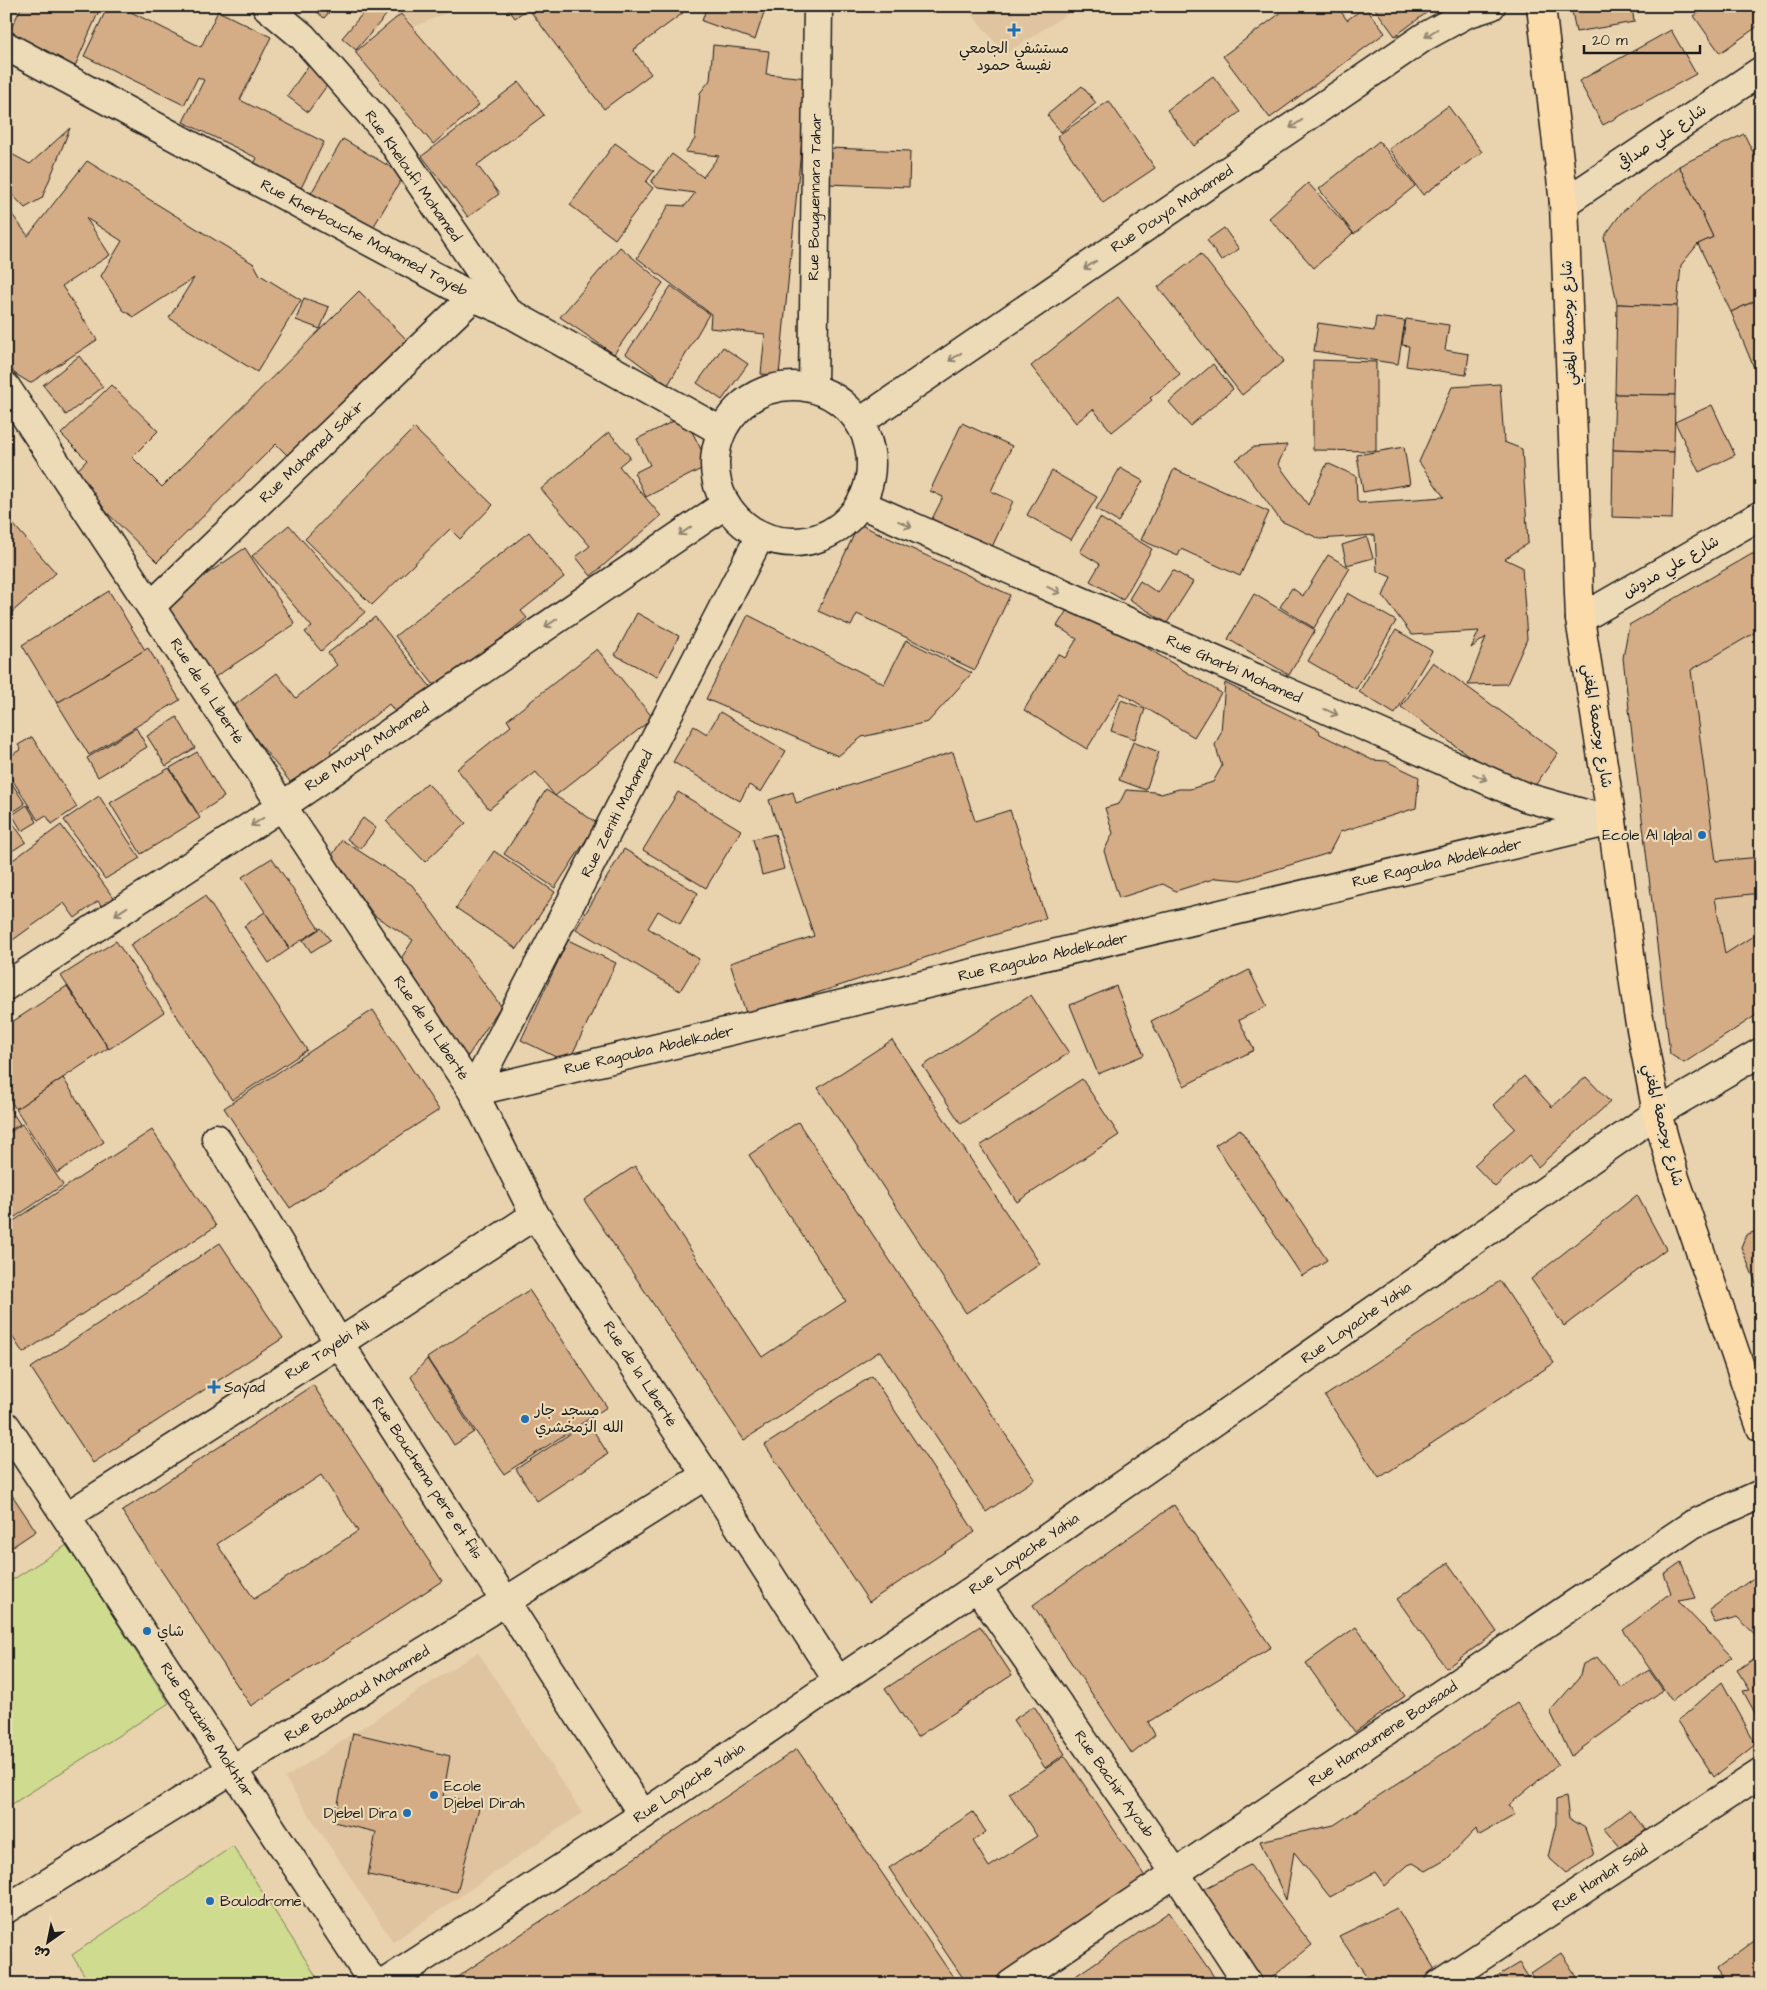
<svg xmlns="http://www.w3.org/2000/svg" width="1767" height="1990" font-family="'Architects Daughter','Playpen Sans Arabic',sans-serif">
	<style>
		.built { fill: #dfc49f }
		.green { fill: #cfdc8f; stroke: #767c56 }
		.building { fill: #d4ad87; stroke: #1c1c1c; fill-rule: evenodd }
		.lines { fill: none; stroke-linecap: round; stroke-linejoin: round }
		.minor-casing { stroke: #1c1c1c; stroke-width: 31 }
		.tertiary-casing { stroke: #1c1c1c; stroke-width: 31 }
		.primary-casing { stroke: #1c1c1c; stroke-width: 31 }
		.minor { stroke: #eddab7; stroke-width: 28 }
		.tertiary { stroke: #eddab7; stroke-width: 28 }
		.primary { stroke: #fddcac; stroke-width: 28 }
		.oneway { stroke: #8f8471 }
		.poi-dot { fill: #1f6fb2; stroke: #eddab7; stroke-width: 2 }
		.labels { text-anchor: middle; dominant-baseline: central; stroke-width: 4.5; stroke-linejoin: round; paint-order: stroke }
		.poi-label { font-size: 15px; fill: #1c1c1c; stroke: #eddab7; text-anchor: start }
		.street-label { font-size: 15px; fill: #1c1c1c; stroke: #eddab7 }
	</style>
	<rect width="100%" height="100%" fill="#e9d2ae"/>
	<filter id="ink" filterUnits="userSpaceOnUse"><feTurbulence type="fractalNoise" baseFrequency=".02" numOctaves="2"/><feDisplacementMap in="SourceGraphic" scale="10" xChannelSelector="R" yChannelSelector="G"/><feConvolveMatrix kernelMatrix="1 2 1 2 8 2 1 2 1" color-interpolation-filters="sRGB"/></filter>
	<g filter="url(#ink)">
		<g class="built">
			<path d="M397,6H461L414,27Z"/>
			<path d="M965,6H1080L1005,54Z"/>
			<path d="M1752,554L1761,555V1012L1684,1063L1670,1054L1623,658L1629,625Z"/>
			<path d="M478,1652L582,1813L393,1942L285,1778Z"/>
		</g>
		<g class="green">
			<path d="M67,1545L169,1703L6,1808V1584Z"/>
			<path d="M233,1846L321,1984H90L72,1955Z"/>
		</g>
		<g class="building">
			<path d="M22,6H101L72,73L6,38Z"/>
			<path d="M108,6H119L201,47L218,11L271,37L240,100L324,142L297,196L249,173L257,158L183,122L204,80L198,77L184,105L84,56Z"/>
			<path d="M310,6H335L324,18Z"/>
			<path d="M369,6H394L356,50L342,38Z"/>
			<path d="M506,6H678L683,13L633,50L651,74L604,109L528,8L515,18Z"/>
			<path d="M707,6H766L755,40L702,21Z"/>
			<path d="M1290,6H1337L1347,20L1365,7L1385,33L1270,118L1223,56Z"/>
			<path d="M1373,6H1431L1433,8L1395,36Z"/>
			<path d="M1571,6H1632L1634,22L1576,32Z"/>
			<path d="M1708,6H1761V24L1720,53L1694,16Z"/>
			<path d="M401,14L479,105L433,144L355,52Z"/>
			<path d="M1671,30L1696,74L1603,125L1579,81Z"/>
			<path d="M713,45L769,51L766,74L808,78L779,375L761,374L765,334L710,328L711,314L637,258L669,205L685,206L695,193L658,188L651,182L672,154L703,177L719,156L685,152L695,139L700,93L710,80Z"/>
			<path d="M311,62L333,77L308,112L287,96Z"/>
			<path d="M1213,76L1240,112L1194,146L1167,110Z"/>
			<path d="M519,82L544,115L477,165L499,194L468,217L422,156Z"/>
			<path d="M1082,86L1096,103L1061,132L1047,115Z"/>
			<path d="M1109,101L1155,168L1103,203L1057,136Z"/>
			<path d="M1448,106L1482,152L1423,195L1389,149Z"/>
			<path d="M70,128L42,198L25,208L6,188V151L30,164Z"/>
			<path d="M1744,134L1761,168V298L1731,312L1698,244L1713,237L1679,166Z"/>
			<path d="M343,139L404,175L371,231L310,195Z"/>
			<path d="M1379,141L1415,186L1354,234L1319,189Z"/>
			<path d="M615,143L654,171L646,182L653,188L615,239L570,205Z"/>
			<path d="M828,148L910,151L909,187L827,184Z"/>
			<path d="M87,161L254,264L260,275L301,300L257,372L169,318L194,278L134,317L123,310L101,276L122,241L86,218L110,255L62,286L97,340L30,383L14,373L6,362V206L28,236Z"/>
			<path d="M1679,166L1713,237L1698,244L1681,265L1677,306L1617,304L1604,237L1622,212Z"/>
			<path d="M1308,183L1353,233L1314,268L1269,218Z"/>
			<path d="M1224,228L1239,249L1221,261L1207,240Z"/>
			<path d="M620,247L663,283L614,354L560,317Z"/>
			<path d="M1201,254L1284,361L1242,395L1158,287Z"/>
			<path d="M671,286L709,314L668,385L626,354Z"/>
			<path d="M359,291L408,341L290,458L276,444L157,562L71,477L87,460L61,434L111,385L158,431L132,457L162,487Z"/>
			<path d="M1118,297L1180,374L1150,398L1152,400L1112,432L1093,409L1076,423L1031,366Z"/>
			<path d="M304,298L329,307L320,329L296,320Z"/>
			<path d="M1761,298V385L1731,312Z"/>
			<path d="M1617,304L1677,306L1675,395L1615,394Z"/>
			<path d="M1376,317L1405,321L1398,364L1314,351L1318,323L1374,331Z"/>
			<path d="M1406,319L1449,325L1445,350L1469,354L1466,375L1406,366L1409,346L1402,345Z"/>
			<path d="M723,347L748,364L722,400L697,383Z"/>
			<path d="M79,356L103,387L66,415L43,385Z"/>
			<path d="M1313,360L1376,362V451L1313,450Z"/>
			<path d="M1213,364L1233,389L1190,426L1169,402Z"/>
			<path d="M1500,384L1504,442L1522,449L1528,543L1505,559L1522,567L1527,639L1507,684L1468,685L1486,637L1471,648L1479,631L1412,635L1383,596L1391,577L1377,571L1375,535L1320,539L1281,521L1236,460L1254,447L1287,445L1278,464L1308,505L1327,463L1356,476L1357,500L1359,503L1444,497L1419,462L1452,387Z"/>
			<path d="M1615,394L1675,395L1674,452L1613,450Z"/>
			<path d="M1712,405L1735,455L1699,472L1675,422Z"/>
			<path d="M684,416L709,465L646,497L634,473L650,465L637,439Z"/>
			<path d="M962,423L1012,446L991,491L1013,501L992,547L932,519L943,497L930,491Z"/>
			<path d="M414,428L493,505L460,539L450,529L372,605L305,539Z"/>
			<path d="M609,432L630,457L619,466L661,516L591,576L576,557L590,546L541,489Z"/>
			<path d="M1404,447L1410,484L1363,492L1357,455Z"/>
			<path d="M1613,450L1674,452L1672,519L1612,517Z"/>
			<path d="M1120,468L1143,481L1118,522L1096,509Z"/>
			<path d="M1174,469L1269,512L1240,576L1181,549L1178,556L1141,540Z"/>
			<path d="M1052,471L1097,497L1071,540L1027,515Z"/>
			<path d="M6,516L56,573L10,614L6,611Z"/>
			<path d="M1100,518L1152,549L1123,600L1090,581L1100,564L1080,552Z"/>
			<path d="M859,524L1010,595L975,670L857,614L851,626L818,611Z"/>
			<path d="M289,525L365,612L321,651L305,632L312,627L252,556Z"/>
			<path d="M529,532L564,577L521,611L527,618L437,689L395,636Z"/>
			<path d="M1367,537L1373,558L1347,565L1342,545Z"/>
			<path d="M245,548L295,624L206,683L159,607Z"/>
			<path d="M1752,554L1761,555V629L1691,670L1716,861L1761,857V893L1715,898L1725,954L1761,931V1012L1684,1063L1670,1054L1623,658L1629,625Z"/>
			<path d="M1328,555L1350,568L1314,628L1280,607L1292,588L1303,596Z"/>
			<path d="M1173,570L1193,582L1167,623L1129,599L1140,581L1158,593Z"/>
			<path d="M109,591L145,650L57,703L22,645Z"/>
			<path d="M1348,593L1396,621L1356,689L1308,661Z"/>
			<path d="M1254,594L1315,630L1289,675L1228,639Z"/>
			<path d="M1072,602L1221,693L1194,737L1121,693L1087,749L1024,710L1058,654L1065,658L1077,639L1057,626Z"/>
			<path d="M637,613L679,636L657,677L615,655Z"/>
			<path d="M748,615L884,684L906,640L972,673L928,722L862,737L838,756L706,699Z"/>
			<path d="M375,617L433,690L399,717L389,704L330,751L338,761L299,793L231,708L277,673L296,698L337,665L328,653Z"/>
			<path d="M1396,630L1432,651L1395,714L1359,692Z"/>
			<path d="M148,648L180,700L89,755L57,703Z"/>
			<path d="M597,649L653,718L555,796L536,772L489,809L457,769L511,726L507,720Z"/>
			<path d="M1433,662L1558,753L1527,797L1401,707Z"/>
			<path d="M1225,683L1319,730L1320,734L1372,760L1386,761L1419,777L1416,808L1340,832L1329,853L1241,880L1216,878L1176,891L1163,884L1119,898L1104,851L1113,833L1105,808L1119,804L1126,790L1155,792L1161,794L1179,789H1190L1213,782L1222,766L1215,745L1221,732Z"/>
			<path d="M1121,700L1145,709L1135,739L1111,731Z"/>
			<path d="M720,712L786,751L761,792L749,785L740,801L673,762L694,726L707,734Z"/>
			<path d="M177,717L195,748L166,766L147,736Z"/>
			<path d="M136,728L147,747L98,777L87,758Z"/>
			<path d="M32,737L77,807L52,824L46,815L38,820L6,770V759L21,749L18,745Z"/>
			<path d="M1133,742L1159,752L1146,790L1119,780Z"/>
			<path d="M197,752L224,797L198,814L170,768Z"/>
			<path d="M953,752L975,821L1010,810L1046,918L747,1016L730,963L814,936L769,800L793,792L796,803Z"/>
			<path d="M169,768L200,818L141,854L110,803Z"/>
			<path d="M6,774L25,804L8,815L6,812Z"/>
			<path d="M427,783L466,823L425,862L386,821Z"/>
			<path d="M546,790L597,823L555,888L504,854Z"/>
			<path d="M678,792L741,830L706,888L643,850Z"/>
			<path d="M99,796L140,858L105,879L64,820Z"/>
			<path d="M27,805L37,822L22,831L12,815Z"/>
			<path d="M6,813L26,842L6,855Z"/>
			<path d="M363,818L376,828L360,849L347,839Z"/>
			<path d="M61,825L115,900L103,908L98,901L75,918L64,903L6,945V865Z"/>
			<path d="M775,834L784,869L762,875L753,839Z"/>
			<path d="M342,840L412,885L501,1006L468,1056L452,1045L395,968L413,940L375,916L331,857Z"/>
			<path d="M624,849L698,893L680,924L658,911L648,928L699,959L680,991L576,929Z"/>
			<path d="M494,851L555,892L517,949L456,908Z"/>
			<path d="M272,858L319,929L289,948L242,877Z"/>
			<path d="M205,896L307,1050L232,1100L130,945Z"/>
			<path d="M265,912L289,949L269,963L244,926Z"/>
			<path d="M321,928L330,940L311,952L303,940Z"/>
			<path d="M568,940L616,963L568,1063L521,1040Z"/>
			<path d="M116,941L164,1012L109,1049L61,976Z"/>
			<path d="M1249,970L1267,1006L1239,1020L1254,1050L1184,1086L1151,1021Z"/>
			<path d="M67,986L108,1048L16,1109L6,1095V1026Z"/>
			<path d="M1116,986L1144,1055L1098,1074L1070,1005Z"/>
			<path d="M1031,995L1069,1053L961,1124L923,1066Z"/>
			<path d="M373,1010L439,1110L290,1208L224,1108Z"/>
			<path d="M892,1040L1040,1264L966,1313L818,1088Z"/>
			<path d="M1524,1076L1552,1107L1586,1077L1610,1102L1538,1167L1529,1156L1495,1187L1474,1165L1515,1128L1493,1105Z"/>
			<path d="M63,1078L104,1142L57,1173L16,1109Z"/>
			<path d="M1082,1079L1119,1135L1017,1202L980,1146Z"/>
			<path d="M6,1103L20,1124L6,1133Z"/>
			<path d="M798,1122L1035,1479L986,1512L880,1351L744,1440L584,1200L635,1166L762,1357L846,1301L749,1155Z"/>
			<path d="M22,1124L63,1185L6,1223V1135Z"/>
			<path d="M1240,1129L1327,1260L1302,1276L1215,1145Z"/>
			<path d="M152,1130L216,1226L23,1353L6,1327V1226Z"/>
			<path d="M1637,1195L1666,1249L1564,1326L1531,1279Z"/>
			<path d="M1761,1229V1295L1741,1247L1746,1235Z"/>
			<path d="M220,1243L283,1338L93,1463L31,1368Z"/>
			<path d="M1500,1281L1554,1363L1379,1478L1325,1396Z"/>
			<path d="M529,1290L607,1407L504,1474L427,1358Z"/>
			<path d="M427,1359L474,1432L454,1445L411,1377Z"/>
			<path d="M872,1376L975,1532L869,1602L765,1445Z"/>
			<path d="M313,1385L442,1581L251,1706L122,1511ZM321,1475L358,1531L254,1599L217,1544Z"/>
			<path d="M588,1422L608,1454L537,1501L516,1469Z"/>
			<path d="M6,1486L36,1531L6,1551Z"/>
			<path d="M1174,1505L1271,1647L1148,1722L1155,1735L1132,1754L1033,1605Z"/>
			<path d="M1681,1562L1696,1598L1678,1601L1732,1657L1672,1701L1623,1630L1671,1593L1664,1574Z"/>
			<path d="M1448,1563L1497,1632L1446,1668L1397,1599Z"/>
			<path d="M1759,1574L1761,1640L1737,1617L1715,1623L1709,1610Z"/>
			<path d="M980,1626L1012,1675L917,1737L885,1689Z"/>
			<path d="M1356,1627L1405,1696L1355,1732L1306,1663Z"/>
			<path d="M1761,1654V1724L1743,1691L1750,1690L1737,1670Z"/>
			<path d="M1597,1657L1622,1688L1649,1670L1663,1690L1571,1756L1550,1711L1579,1678L1583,1664Z"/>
			<path d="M1722,1682L1756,1744L1714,1777L1678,1721Z"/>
			<path d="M1517,1703L1558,1764L1509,1805L1515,1815L1478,1836L1476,1829L1447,1859L1426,1871L1413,1863L1408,1865L1385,1886L1375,1872L1330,1897L1294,1852L1286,1900L1260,1841L1334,1825L1461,1742Z"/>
			<path d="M1034,1706L1065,1754L1045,1768L1013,1720Z"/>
			<path d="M353,1733L450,1756L443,1796L480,1804L457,1892L368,1875L376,1832L334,1822Z"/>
			<path d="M797,1749L958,1984H447Z"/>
			<path d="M1065,1756L1148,1881L992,1984H967L889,1868L973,1812L986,1832L973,1841L989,1867L1037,1836L1009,1793Z"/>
			<path d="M1566,1797L1569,1818L1585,1828L1594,1855L1566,1873L1548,1857L1556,1824V1800Z"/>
			<path d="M1629,1810L1646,1830L1621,1849L1604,1829Z"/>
			<path d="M1250,1865L1312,1945L1264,1984H1256L1198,1892Z"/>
			<path d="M1397,1908L1437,1973L1423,1984H1372L1339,1936Z"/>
			<path d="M1169,1912L1219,1984H1064Z"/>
			<path d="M1761,1936V1984H1727L1716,1969Z"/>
			<path d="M1561,1953L1581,1983L1538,1984L1531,1973Z"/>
			<path d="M1519,1963L1533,1984H1498L1494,1978Z"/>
			<path d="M1315,1975V1984H1296Z"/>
			<path d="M1339,1978L1343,1984H1331Z"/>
		</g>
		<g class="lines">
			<defs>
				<g id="minor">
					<path d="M266,6L303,37L383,128L508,312"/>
					<path d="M6,46L473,297L508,312L721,431"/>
					<path d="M1564,203L1761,71"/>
					<circle cx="793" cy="464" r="78"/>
					<path d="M6,387L282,806L473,1092L535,1215L706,1475L838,1681"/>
					<path d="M813,387L818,6"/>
					<path d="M861,504L1525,797L1610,821"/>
					<path d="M151,606L473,297"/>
					<path d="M1580,619L1761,515"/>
					<path d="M473,1092L1612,821"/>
					<path d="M473,1092L760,536"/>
					<path d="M216,1138L339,1343L643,1815"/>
					<path d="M6,1426L374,1984"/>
					<path d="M67,1516L339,1343L535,1215"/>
					<path d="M977,1587L1176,1874L1248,1984"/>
					<path d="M6,1909L506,1601L706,1475"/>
					<path d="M383,1984L643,1815L838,1681L977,1587L1657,1113L1761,1052"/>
					<path d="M1011,1984L1693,1524L1761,1494"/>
					<path d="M1439,1984L1761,1773"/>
				</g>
				<g id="tertiary">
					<path d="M860,422L1424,37L1466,14L1491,6"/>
					<path d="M6,986L282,806L726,504"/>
				</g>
				<path id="primary" d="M1541,6L1564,203L1580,619L1612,821L1638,1013L1657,1113L1675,1178L1761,1428"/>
			</defs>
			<use href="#minor" class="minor-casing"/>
			<use href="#tertiary" class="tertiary-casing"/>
			<use href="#primary" class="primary-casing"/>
			<use href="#minor" class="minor"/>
			<use href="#tertiary" class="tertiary"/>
			<use href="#primary" class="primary"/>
		</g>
		<defs><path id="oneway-shaft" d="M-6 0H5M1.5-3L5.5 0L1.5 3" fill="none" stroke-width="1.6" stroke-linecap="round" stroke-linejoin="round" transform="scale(1.25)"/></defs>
		<g class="oneway">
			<use href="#oneway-shaft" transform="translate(1431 33) rotate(148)"/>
			<use href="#oneway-shaft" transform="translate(1296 124) rotate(146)"/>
			<use href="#oneway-shaft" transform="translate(1090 265) rotate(146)"/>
			<use href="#oneway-shaft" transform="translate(955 357) rotate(146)"/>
			<use href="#oneway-shaft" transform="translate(905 524) rotate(24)"/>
			<use href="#oneway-shaft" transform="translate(685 531) rotate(146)"/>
			<use href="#oneway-shaft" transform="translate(1054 590) rotate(24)"/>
			<use href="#oneway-shaft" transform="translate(551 623) rotate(146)"/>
			<use href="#oneway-shaft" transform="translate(1331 712) rotate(24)"/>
			<use href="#oneway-shaft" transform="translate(1480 777) rotate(24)"/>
			<use href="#oneway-shaft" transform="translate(257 822) rotate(147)"/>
			<use href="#oneway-shaft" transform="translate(121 911) rotate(147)"/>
		</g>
	</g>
	<g class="poi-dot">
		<path d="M1011.5 22.5h5v5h5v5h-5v5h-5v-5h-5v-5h5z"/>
		<circle cx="1702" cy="835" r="5"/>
		<path d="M211.5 1379.5h5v5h5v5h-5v5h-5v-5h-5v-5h5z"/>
		<circle cx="525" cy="1419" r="5"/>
		<circle cx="147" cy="1631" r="5"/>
		<circle cx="434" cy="1795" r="5"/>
		<circle cx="407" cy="1813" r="5"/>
		<circle cx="210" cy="1901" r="5"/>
	</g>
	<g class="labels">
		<g class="poi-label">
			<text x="1014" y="48" text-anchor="middle">مستشفى الجامعي<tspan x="1014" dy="17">نفيسة حمود</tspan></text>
			<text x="1692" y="835" text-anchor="end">Ecole Al Iqbal</text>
			<text x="224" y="1387">Sayad</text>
			<text x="535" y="1410">مسجد جار<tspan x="535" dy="17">الله الزمخشري</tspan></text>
			<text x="157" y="1631">شاي</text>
			<text x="444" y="1786">Ecole<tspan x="444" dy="17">Djebel Dirah</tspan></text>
			<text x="397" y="1813" text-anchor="end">Djebel Dira</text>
			<text x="220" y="1901">Boulodrome</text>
		</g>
		<g class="street-label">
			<text transform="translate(1662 137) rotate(-34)">شارع علي صداقي</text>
			<text transform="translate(413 176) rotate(55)">Rue Kheloufi Mohamed</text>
			<text transform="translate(815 197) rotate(-89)">Rue Bouguennara Tahar</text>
			<text transform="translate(1172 209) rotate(-34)">Rue Douya Mohamed</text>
			<text transform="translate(364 238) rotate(28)">Rue Kherbouche Mohamed Tayeb</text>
			<text transform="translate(1569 323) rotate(-92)">شارع بوجمعة المغني</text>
			<text transform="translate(312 452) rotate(-44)">Rue Mohamed Sakir</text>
			<text transform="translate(1671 567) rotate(-30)">شارع علي مدوش</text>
			<text transform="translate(1234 669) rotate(24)">Rue Gharbi Mohamed</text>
			<text transform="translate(207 691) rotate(57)">Rue de la Liberté</text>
			<text transform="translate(1597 726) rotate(81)">شارع بوجمعة المغني</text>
			<text transform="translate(367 747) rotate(-34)">Rue Mouya Mohamed</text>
			<text transform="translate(617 814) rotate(-63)">Rue Zeniti Mohamed</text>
			<text transform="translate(1437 863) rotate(-13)">Rue Ragouba Abdelkader</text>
			<text transform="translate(1043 957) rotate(-13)">Rue Ragouba Abdelkader</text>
			<text transform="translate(431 1028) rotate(56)">Rue de la Liberté</text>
			<text transform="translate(649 1050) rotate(-13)">Rue Ragouba Abdelkader</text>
			<text transform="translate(1663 1125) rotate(76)">شارع بوجمعة المغني</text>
			<text transform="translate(1356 1323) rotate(-35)">Rue Layache Yahia</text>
			<text transform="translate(327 1350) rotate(-33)">Rue Tayebi Ali</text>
			<text transform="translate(640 1374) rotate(57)">Rue de la Liberté</text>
			<text transform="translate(427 1478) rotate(57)">Rue Bouchema père et fils</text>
			<text transform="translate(1024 1554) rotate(-35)">Rue Layache Yahia</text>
			<text transform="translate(357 1694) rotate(-32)">Rue Boudaoud Mohamed</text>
			<text transform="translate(207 1730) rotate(57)">Rue Bouziane Mokhtar</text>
			<text transform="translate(1383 1734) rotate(-34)">Rue Hamoumene Bousaad</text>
			<text transform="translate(689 1783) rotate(-34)">Rue Layache Yahia</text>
			<text transform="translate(1114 1784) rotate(55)">Rue Bachir Ayoub</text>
			<text transform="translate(1600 1878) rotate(-33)">Rue Hamlat Saïd</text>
		</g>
	</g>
	<rect width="1767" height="1990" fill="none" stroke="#eddab7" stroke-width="25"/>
	<rect x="12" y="12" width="1742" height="1965" fill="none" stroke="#1c1c1c" stroke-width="2" filter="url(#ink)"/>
	<g transform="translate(48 1942) rotate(213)" stroke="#eddab7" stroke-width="4" paint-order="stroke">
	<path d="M0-4L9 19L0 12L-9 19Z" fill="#1c1c1c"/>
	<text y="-8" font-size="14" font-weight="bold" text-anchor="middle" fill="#1c1c1c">ش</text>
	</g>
	<path d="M1584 45v8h116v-8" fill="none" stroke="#1c1c1c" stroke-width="2.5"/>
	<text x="1592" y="45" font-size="15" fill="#1c1c1c" stroke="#eddab7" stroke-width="4" paint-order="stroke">20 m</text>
</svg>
